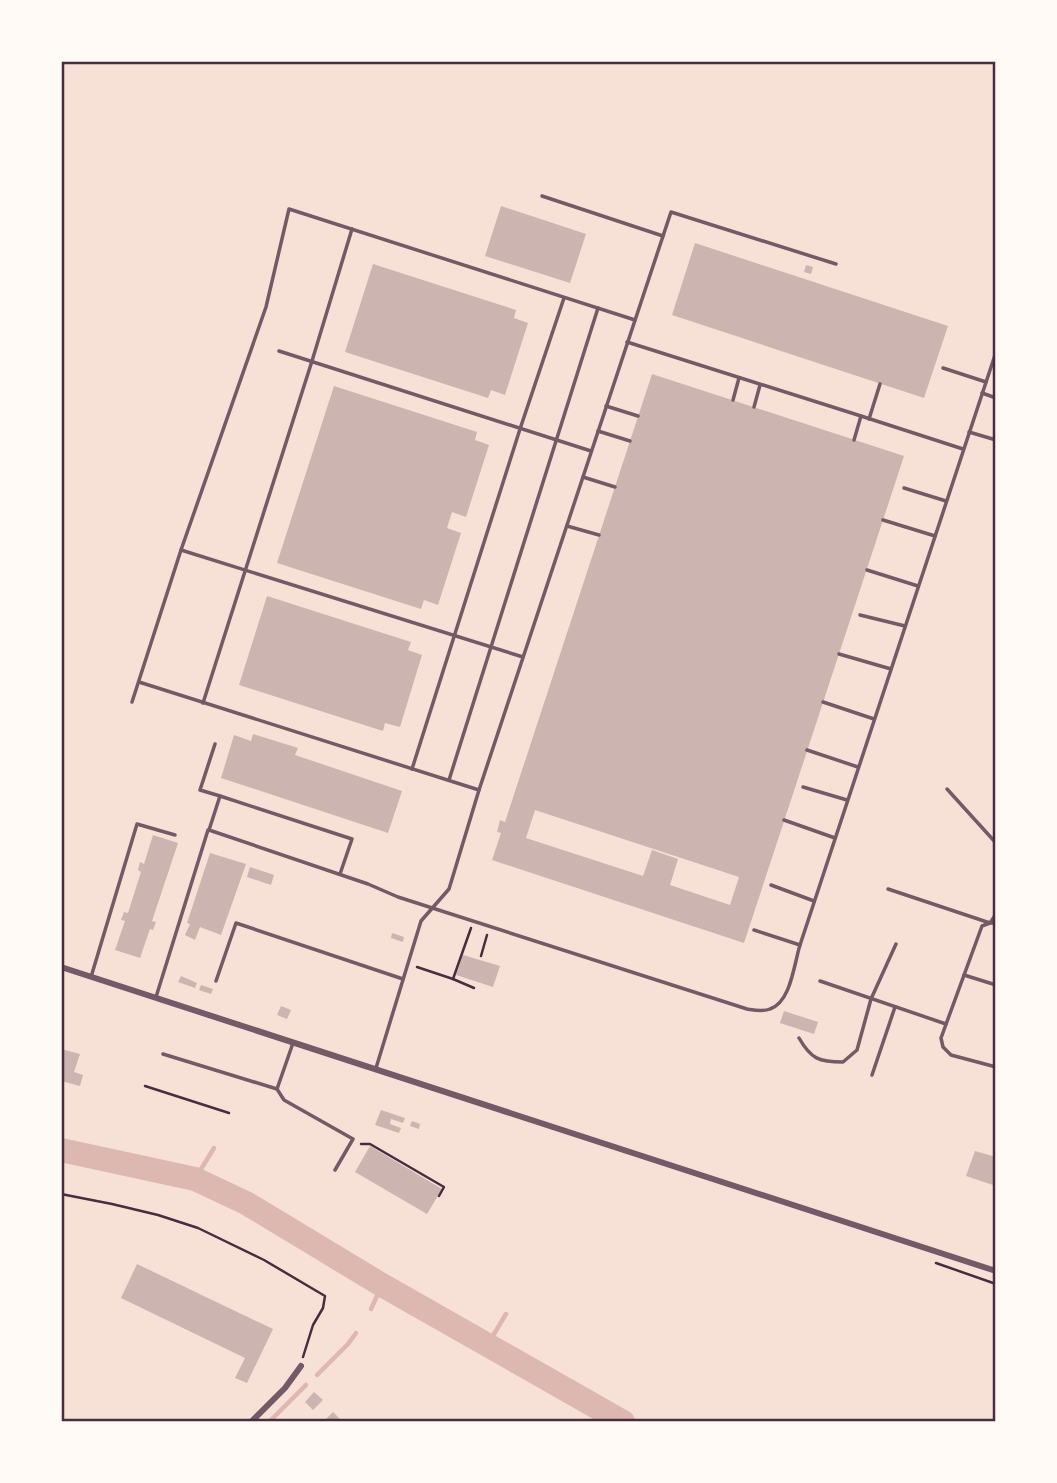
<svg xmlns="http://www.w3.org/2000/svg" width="1057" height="1483" font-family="'IBM Plex Sans',sans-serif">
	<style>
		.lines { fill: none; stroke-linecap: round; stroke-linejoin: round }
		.stream { stroke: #dcb8b0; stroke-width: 4.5 }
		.river { stroke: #dcb8b0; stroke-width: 24 }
		.building { fill: #ccb4b1; fill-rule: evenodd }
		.path { stroke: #4a2c40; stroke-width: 2.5 }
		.service { stroke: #755966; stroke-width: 3.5 }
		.minor { stroke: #755966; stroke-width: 6 }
		.neatline { fill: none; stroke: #4a2c40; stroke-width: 2.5 }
	</style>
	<rect width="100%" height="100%" fill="#f7e1d7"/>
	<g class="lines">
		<g class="stream">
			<path d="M195,1179L214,1148"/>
			<path d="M371,1309L382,1285"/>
			<path d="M488,1344L506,1314"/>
			<path d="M317,1375L348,1344L356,1333"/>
			<path d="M269,1422L306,1385"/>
		</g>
		<path class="river" d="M61,1150L195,1179L246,1203L382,1285L623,1422"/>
	</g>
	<g class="building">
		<path d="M501,206L586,234L570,283L485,256Z"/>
		<path d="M695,243L948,326L924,398L672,315Z"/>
		<path d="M373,264L516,310L514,318L528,323L505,395L491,390L488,398L345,352Z"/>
		<path d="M806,265L813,267L811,274L804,272Z"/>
		<path d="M652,374L904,456L744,943L492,860L501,833L497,832L500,820L505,822ZM535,810L739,877L730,905L670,885L678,859L652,850L643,876L526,838Z"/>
		<path d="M334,386L477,432L475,440L489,445L466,517L452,512L447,528L461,533L438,605L424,600L421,609L277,563Z"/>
		<path d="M267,596L411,642L408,650L422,655L400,727L385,723L383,731L239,685Z"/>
		<path d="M253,734L298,748L295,755L402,791L388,833L221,778L234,735L251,741Z"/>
		<path d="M153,835L178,843L152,921L156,922L153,930L150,929L140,958L115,950L125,921L121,920L124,912L128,913L141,872L138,870L140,862L144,864Z"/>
		<path d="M210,853L246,864L221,935L200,927L195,940L185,935L190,924L187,923Z"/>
		<path d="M250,867L274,875L271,885L247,877Z"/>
		<path d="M392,933L404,937L403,942L391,938Z"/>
		<path d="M463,955L500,966L493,987L456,975Z"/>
		<path d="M181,976L197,983L195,988L178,982Z"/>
		<path d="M201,985L213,989L211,994L199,990Z"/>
		<path d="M281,1006L291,1010L287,1019L277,1015Z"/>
		<path d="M784,1011L818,1022L814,1034L780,1023Z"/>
		<path d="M61,1049L80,1054L74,1072L83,1075L80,1086L61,1081Z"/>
		<path d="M381,1110L405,1118L403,1123L391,1119L390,1124L401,1128L399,1133L375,1125Z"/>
		<path d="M412,1121L420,1124L419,1129L410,1126Z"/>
		<path d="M370,1146L442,1189L427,1214L355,1172Z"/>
		<path d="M975,1151L996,1157V1186L966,1176Z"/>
		<path d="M137,1264L273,1329L247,1383L235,1378L245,1358L121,1298Z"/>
		<path d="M314,1392L323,1400L313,1410L305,1402Z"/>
		<path d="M333,1412L343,1422H323Z"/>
	</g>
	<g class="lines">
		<g class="path">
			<path d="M471,928L453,979L474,988"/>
			<path d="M481,956L487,935"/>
			<path d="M417,967L453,979"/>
			<path d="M145,1086L229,1113"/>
			<path d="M361,1144H370L444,1187L439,1196"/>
			<path d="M61,1194L112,1204L158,1215L198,1228L264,1260L325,1296L323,1308L313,1325L303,1357"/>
			<path d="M936,1263L996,1284"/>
		</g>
		<g class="service">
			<path d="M542,196L663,236"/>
			<path d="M627,342L861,416L963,449"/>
			<path d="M279,351L591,451"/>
			<path d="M943,368L986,382"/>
			<path d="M982,393L996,398"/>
			<path d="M733,400L739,378"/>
			<path d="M606,406L638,416"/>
			<path d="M754,407L760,385"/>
			<path d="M869,419L880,384"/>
			<path d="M598,431L630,441"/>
			<path d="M969,432L996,440"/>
			<path d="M854,440L861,416"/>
			<path d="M583,477L615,487"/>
			<path d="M904,488L946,501"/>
			<path d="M883,520L935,536"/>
			<path d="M567,526L599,535"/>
			<path d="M181,550L523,657"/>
			<path d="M867,570L918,586"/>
			<path d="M860,615L905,626"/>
			<path d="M839,654L891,669"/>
			<path d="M139,682L479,790"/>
			<path d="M132,702L181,550L266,307L289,209L635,320"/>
			<path d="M823,702L874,719"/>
			<path d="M203,703L312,361L352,229"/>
			<path d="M215,744L200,790L220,796L209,830L368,884L398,897L747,1009C754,1010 763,1012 770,1009C791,1002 794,964 800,945L996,352"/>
			<path d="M807,750L858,767"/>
			<path d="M412,769L520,429L564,298"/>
			<path d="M449,780L598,308"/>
			<path d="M803,787L847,800"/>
			<path d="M947,789L996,843"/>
			<path d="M220,796L352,839L340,874"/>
			<path d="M784,820L835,838"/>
			<path d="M771,885L814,901"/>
			<path d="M888,889L990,923L996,914"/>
			<path d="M996,923H990L982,926L941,1038L943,1047L951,1055L996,1067"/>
			<path d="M754,930L800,945"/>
			<path d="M964,975L996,985"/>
			<path d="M91,977L137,824L175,835"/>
			<path d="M216,981L236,923L403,979"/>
			<path d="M820,981L946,1024"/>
			<path d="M156,997L208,830"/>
			<path d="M799,1038C811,1059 819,1062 843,1062L857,1050L871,999L896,944"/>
			<path d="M163,1054L277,1089L284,1100L353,1139L335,1170"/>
			<path d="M376,1068L421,921L449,889L479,790L671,212L836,264"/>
			<path d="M872,1075L895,1007"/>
			<path d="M277,1089L293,1043"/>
		</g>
		<g class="minor">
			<path d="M61,967L996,1271"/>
			<path d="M251,1422L285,1388L301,1366"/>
		</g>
	</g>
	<rect width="1057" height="1483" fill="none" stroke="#fffaf5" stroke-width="126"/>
	<rect x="63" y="63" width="931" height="1357" class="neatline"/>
</svg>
